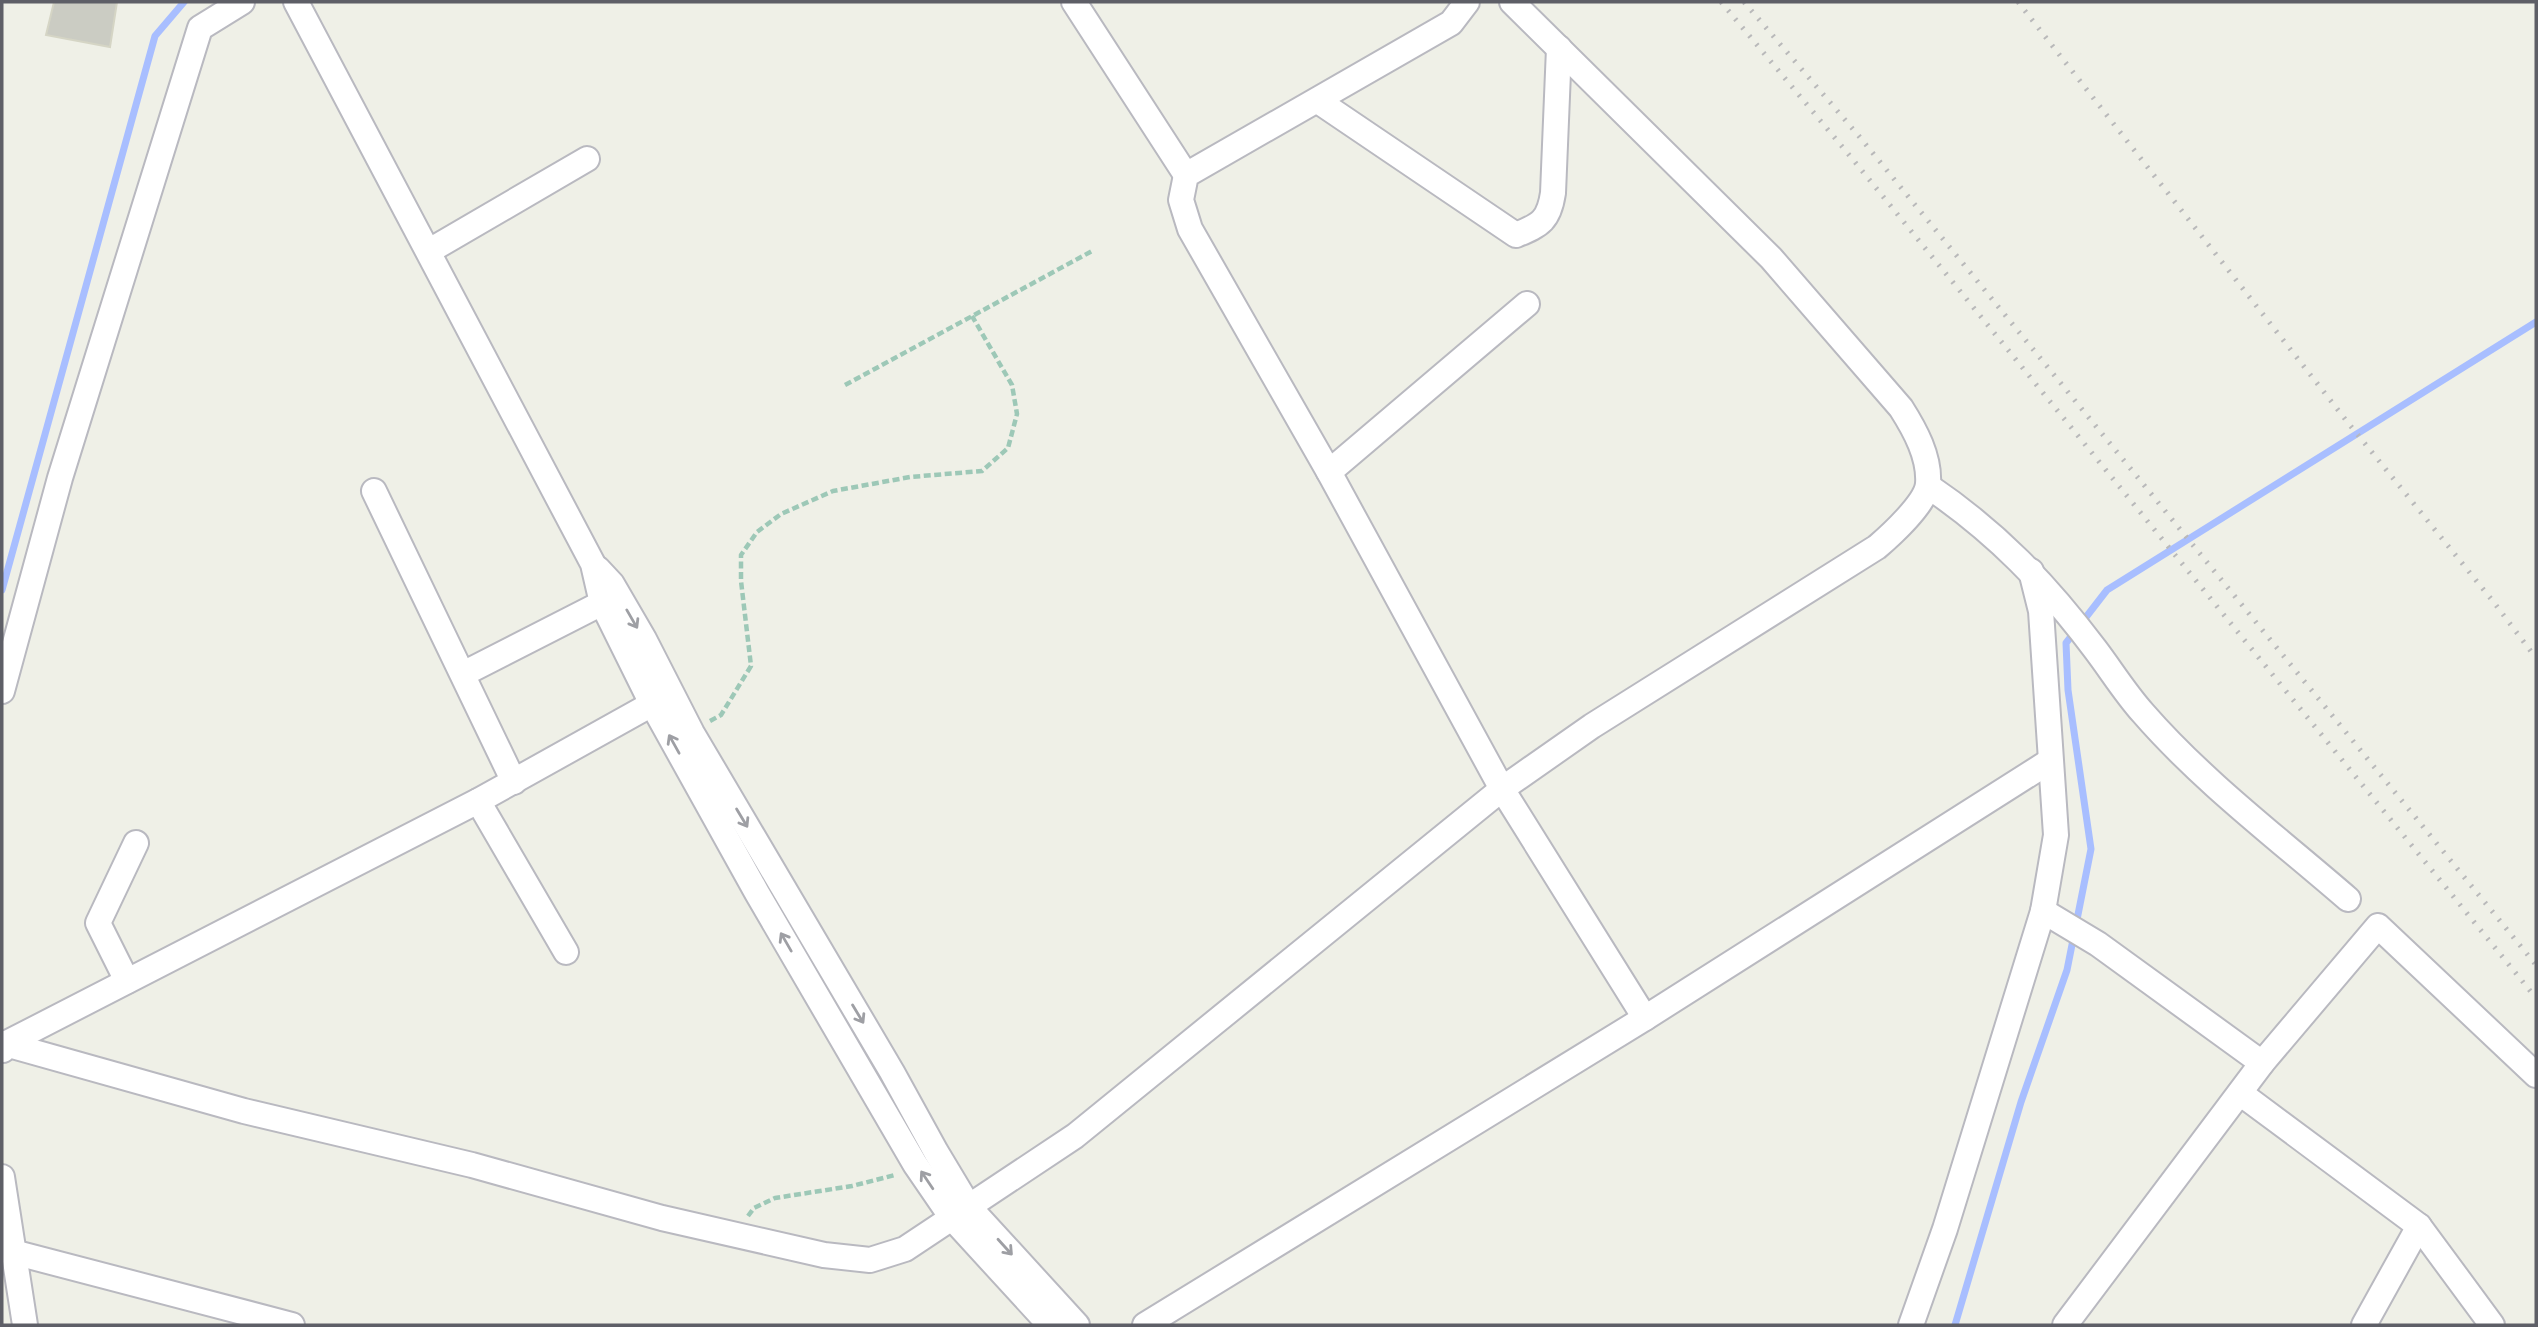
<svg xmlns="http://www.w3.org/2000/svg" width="2538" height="1327" font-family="Helvetica,sans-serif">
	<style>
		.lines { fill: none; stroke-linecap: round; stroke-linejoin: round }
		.stream { stroke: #a8beff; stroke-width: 7 }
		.building { fill: #cbccc3; stroke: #d5d5c5; stroke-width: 2 }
		.minor-casing { stroke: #b9b9c0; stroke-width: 28 }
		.path { stroke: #9dc8b7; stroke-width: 4.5; stroke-dasharray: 7 3.5; stroke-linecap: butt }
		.minor { stroke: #fff; stroke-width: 24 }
		.rail { stroke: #b9b9ba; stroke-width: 5; stroke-dasharray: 2 9; stroke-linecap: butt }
		.oneway { stroke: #9e9fa4 }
	</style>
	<rect width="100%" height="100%" fill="#eff0e7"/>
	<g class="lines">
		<g class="stream">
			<path d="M2,590L155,36L184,2"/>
			<path d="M1955,1325L2021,1102L2067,970L2091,849L2068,690L2066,643L2107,590L2536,322"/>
		</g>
	</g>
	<path class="building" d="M54,2H117L110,47L46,35Z"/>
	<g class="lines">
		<defs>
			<g id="minor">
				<path d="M296,2L593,564L602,603L652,704L757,893L915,1164L952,1218L1050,1325"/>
				<path d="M1074,2L1186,175"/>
				<path d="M1467,2L1451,23L1186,175L1181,200L1190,229L1329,472L1502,789L1645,1018"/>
				<path d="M1318,101L1516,235C1541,225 1549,220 1553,193L1559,48"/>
				<path d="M429,251L587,159"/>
				<path d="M1329,472L1527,304"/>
				<path d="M1928,486C1996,532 2046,584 2095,649C2111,670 2125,693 2143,713C2202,781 2280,840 2348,899"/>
				<path d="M374,491L514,782"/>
				<path d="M598,569L612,584L644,639L692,733L892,1072L936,1152L969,1207L1077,1325"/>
				<path d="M463,674L602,603"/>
				<path d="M2,691L60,478L200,28L242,2"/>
				<path d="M478,801L566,952"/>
				<path d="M2043,911L2098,944L2262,1063"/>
				<path d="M127,981L98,923L136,843"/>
				<path d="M2,1043L244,1111L472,1165L662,1218L824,1255L870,1260L905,1249L1075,1136L1502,789L1592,726L1877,547C1891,535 1926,503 1928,484C1930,457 1915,430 1901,408L1771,258L1512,2"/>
				<path d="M3,1050L5,1044L478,801L652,704"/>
				<path d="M2240,1093L2419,1226L2492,1325"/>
				<path d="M2,1177L25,1325"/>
				<path d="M13,1252L292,1325"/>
				<path d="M1145,1325L1645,1018L2050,761"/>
				<path d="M1911,1325L1945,1229L2043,911L2056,835L2041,611L2031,571"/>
				<path d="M2065,1325L2262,1063L2378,926L2536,1075"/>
				<path d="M2364,1325L2419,1226"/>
			</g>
		</defs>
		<use href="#minor" class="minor-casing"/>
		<g class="path">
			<path d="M845,385L1094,250"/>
			<path d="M710,721L721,715L751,666L741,581V555L757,532L781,514L833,491L910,477L982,471L1008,448L1017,414L1012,385L972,316"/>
			<path d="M748,1216L754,1208L775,1198L852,1186L895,1175"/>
		</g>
		<use href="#minor" class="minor"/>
		<g class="rail">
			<path d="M1721,2L1850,156L2536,998"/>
			<path d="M1744,2L1858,135L2536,965"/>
			<path d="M2018,2L2349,424L2492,600L2536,658"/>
		</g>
	</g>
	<defs><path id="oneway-shaft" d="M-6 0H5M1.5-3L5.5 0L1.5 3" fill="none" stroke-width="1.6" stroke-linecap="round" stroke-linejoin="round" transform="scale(1.75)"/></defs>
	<g class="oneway">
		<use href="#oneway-shaft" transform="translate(632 619) rotate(60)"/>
		<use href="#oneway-shaft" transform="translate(674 744) rotate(-119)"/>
		<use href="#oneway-shaft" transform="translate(742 818) rotate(59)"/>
		<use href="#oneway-shaft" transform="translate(786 942) rotate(-120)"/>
		<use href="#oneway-shaft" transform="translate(858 1014) rotate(59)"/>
		<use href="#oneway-shaft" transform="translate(927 1180) rotate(-124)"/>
		<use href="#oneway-shaft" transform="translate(1005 1247) rotate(48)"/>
	</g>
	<rect width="2538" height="1327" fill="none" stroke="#5e5f67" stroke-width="7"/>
</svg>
